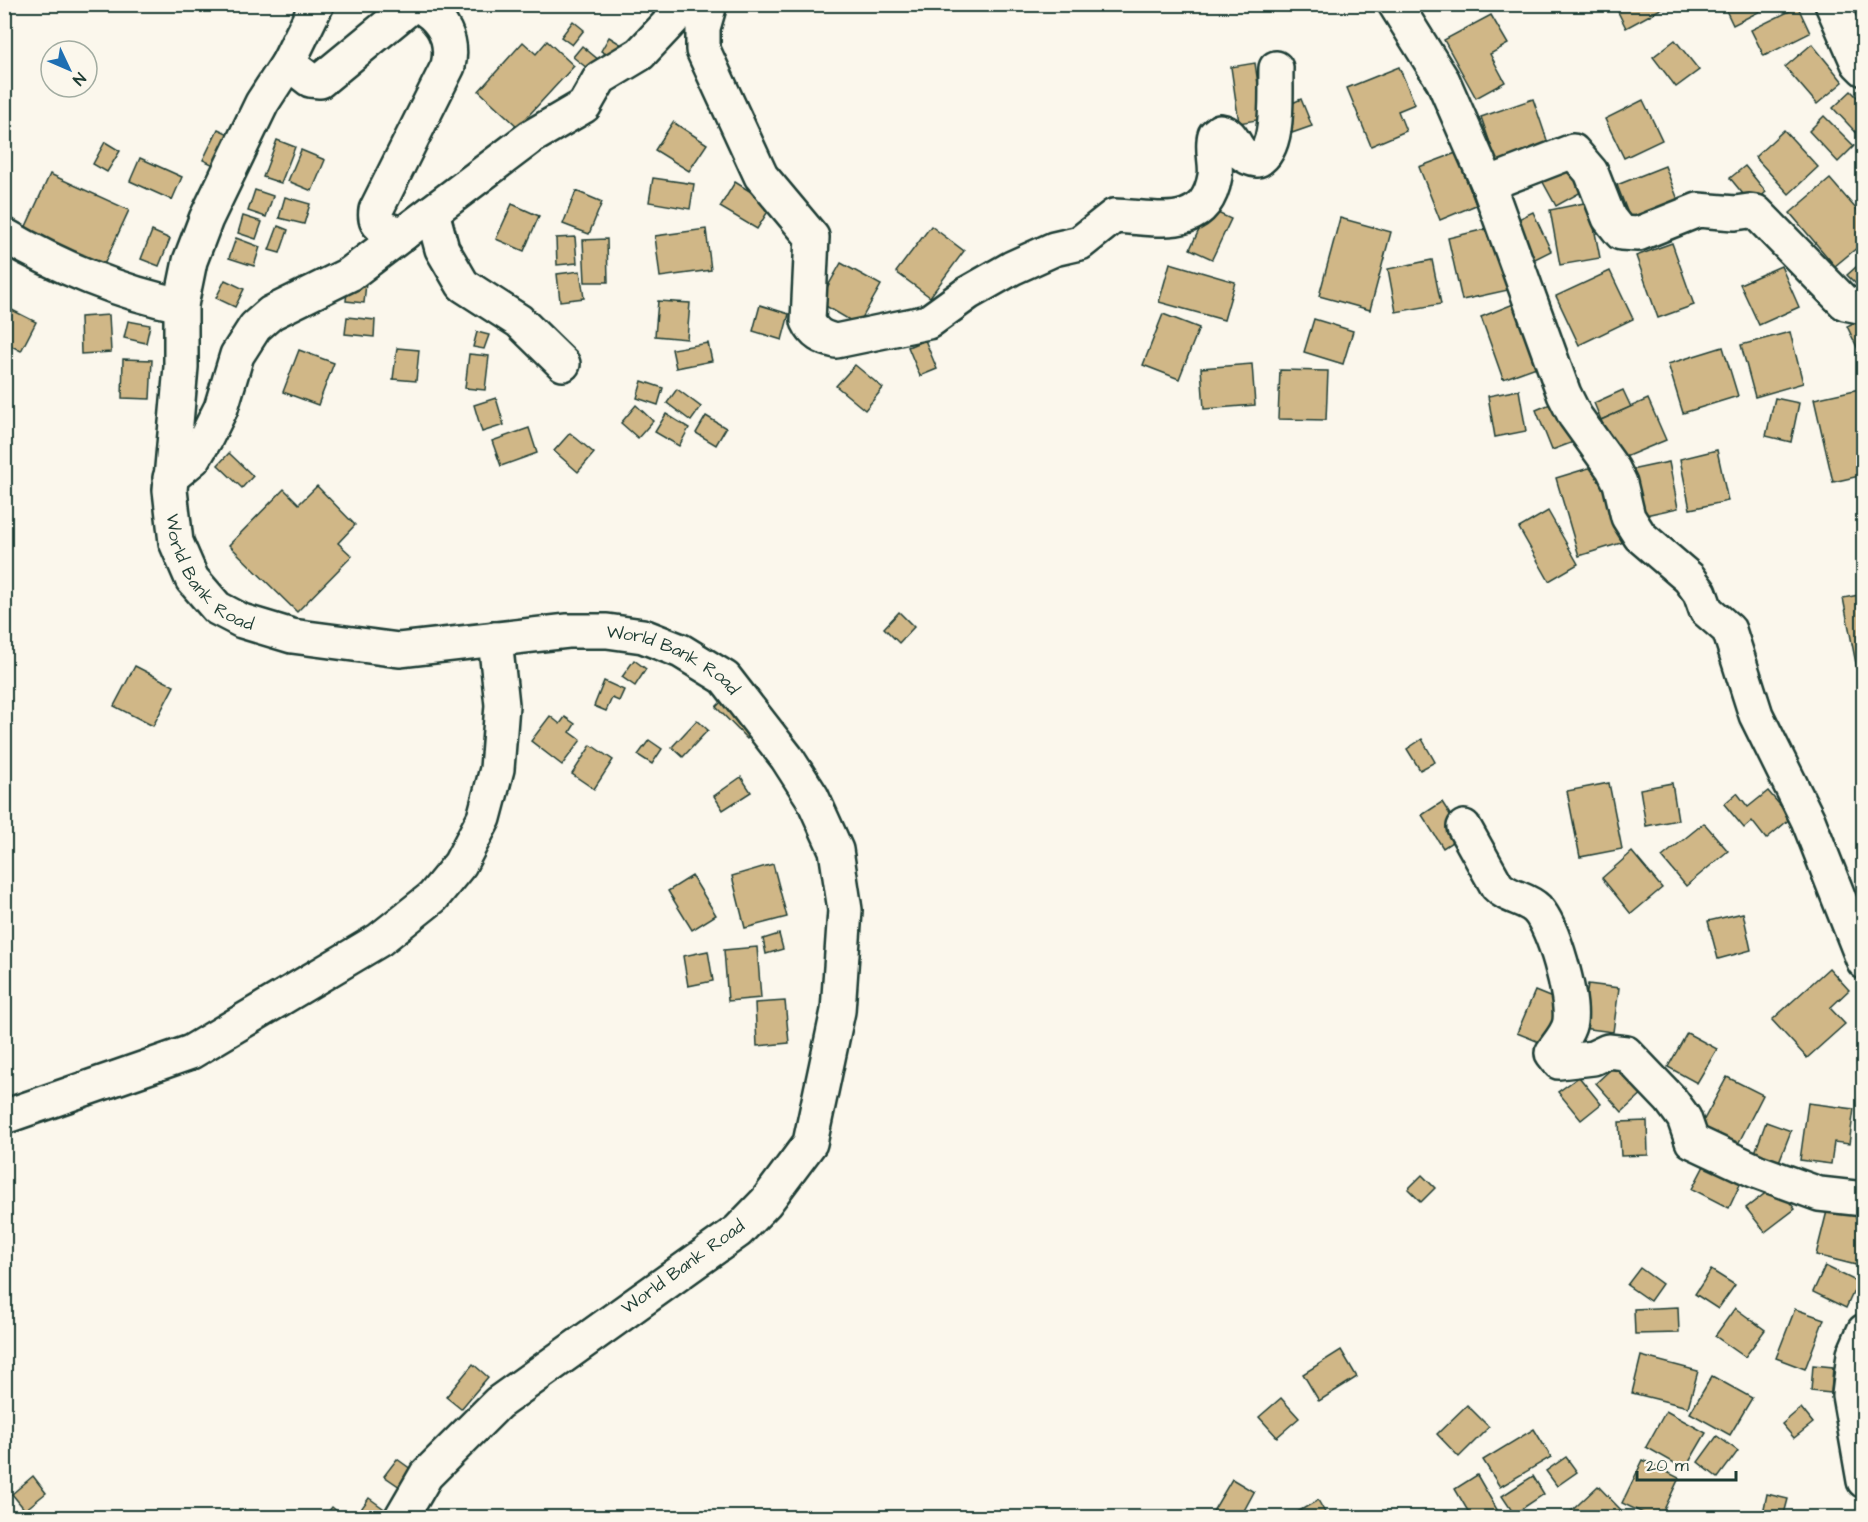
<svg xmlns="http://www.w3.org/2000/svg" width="1868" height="1522" font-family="'Architects Daughter',sans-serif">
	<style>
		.building { fill: #d0b787; stroke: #1f3d34; stroke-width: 1.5 }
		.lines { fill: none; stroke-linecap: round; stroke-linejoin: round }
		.minor-casing { stroke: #1f3d34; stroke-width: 38 }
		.major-casing { stroke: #1f3d34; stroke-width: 38 }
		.minor { stroke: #fbf7ec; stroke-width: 33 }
		.major { stroke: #fbf7ec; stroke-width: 33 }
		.labels { text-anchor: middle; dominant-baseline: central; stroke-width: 4.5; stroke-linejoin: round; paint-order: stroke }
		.street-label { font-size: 18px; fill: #1f3d34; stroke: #fbf7ec }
	</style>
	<rect width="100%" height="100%" fill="#fbf7ec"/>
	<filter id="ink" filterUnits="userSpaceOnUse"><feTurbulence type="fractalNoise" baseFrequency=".0167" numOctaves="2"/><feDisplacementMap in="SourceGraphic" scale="12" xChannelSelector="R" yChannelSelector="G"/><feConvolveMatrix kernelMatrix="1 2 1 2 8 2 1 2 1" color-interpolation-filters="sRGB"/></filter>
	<g filter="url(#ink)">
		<g class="building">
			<path d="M641,4H669L661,18Z"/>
			<path d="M1614,4H1670L1626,28Z"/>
			<path d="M1723,4H1774L1733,25Z"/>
			<path d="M1798,7L1810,33L1764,56L1751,30Z"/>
			<path d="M1491,15L1508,44L1490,54L1505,82L1476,98L1444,40Z"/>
			<path d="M573,21L584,30L572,45L561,37Z"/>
			<path d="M609,37L627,48L618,62L601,51Z"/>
			<path d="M1675,40L1699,70L1676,87L1653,57Z"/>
			<path d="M547,41L574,66L518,127L479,91L523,42L536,54Z"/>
			<path d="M1812,44L1843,82L1817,104L1785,67Z"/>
			<path d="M582,46L600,61L592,72L573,57Z"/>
			<path d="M1255,63L1263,119L1239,123L1231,67Z"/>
			<path d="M1399,67L1415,104L1398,111L1406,131L1371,146L1347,88Z"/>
			<path d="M1851,91L1864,104L1863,140L1833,108Z"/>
			<path d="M1301,99L1312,126L1292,133L1282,108Z"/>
			<path d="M1533,99L1550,149L1498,166L1481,117Z"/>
			<path d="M1643,100L1662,140L1624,158L1605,119Z"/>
			<path d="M1824,116L1854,146L1838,162L1809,131Z"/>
			<path d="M673,122L707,144L689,171L655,150Z"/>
			<path d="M218,129L231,135L216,166L203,160Z"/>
			<path d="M1784,130L1818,167L1789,194L1755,157Z"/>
			<path d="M277,140L295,147L281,183L263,177Z"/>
			<path d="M105,142L120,151L107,172L93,164Z"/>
			<path d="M301,150L325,160L312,191L288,181Z"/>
			<path d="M1456,153L1476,205L1440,220L1419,167Z"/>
			<path d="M140,158L182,177L172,200L130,181Z"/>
			<path d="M1565,159L1583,191L1556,206L1538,173Z"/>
			<path d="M1665,166L1680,205L1632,224L1617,185Z"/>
			<path d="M1745,166L1766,192L1752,205L1730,178Z"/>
			<path d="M50,174L129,210L102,269L23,233Z"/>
			<path d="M653,178L694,184L690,209L649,202Z"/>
			<path d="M1830,179L1864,218V242L1835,266L1790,213Z"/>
			<path d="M735,182L772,205L757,229L720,207Z"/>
			<path d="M255,190L273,196L266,217L248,211Z"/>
			<path d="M576,191L602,202L589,234L563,224Z"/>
			<path d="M285,197L310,204L304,224L279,218Z"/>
			<path d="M1589,202L1600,258L1560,265L1550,210Z"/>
			<path d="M512,204L539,216L524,251L496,239Z"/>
			<path d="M1209,209L1231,219L1212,259L1190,249Z"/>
			<path d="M1533,212L1551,251L1531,261L1512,222Z"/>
			<path d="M243,216L262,222L256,239L238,233Z"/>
			<path d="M1340,218L1391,232L1370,310L1319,296Z"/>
			<path d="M278,226L288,230L280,253L269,250Z"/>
			<path d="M931,226L964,251L930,297L896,272Z"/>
			<path d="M1494,227L1508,290L1462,300L1448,238Z"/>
			<path d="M706,229L711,270L660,277L655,236Z"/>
			<path d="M152,231L170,239L159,266L141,259Z"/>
			<path d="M575,237L577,263L557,265L556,238Z"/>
			<path d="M236,238L260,247L254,266L229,258Z"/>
			<path d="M607,239L608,282H585L583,240Z"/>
			<path d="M1672,243L1694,305L1658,318L1636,256Z"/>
			<path d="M1432,260L1441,304L1396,312L1388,269Z"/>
			<path d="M1864,260V292L1847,275Z"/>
			<path d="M841,263L881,285L858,325L819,302Z"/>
			<path d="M1170,263L1235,282L1224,320L1159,302Z"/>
			<path d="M1781,266L1799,307L1759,325L1740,284Z"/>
			<path d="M580,271L584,298L560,301L557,274Z"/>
			<path d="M1610,271L1633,319L1579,345L1556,296Z"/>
			<path d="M225,280L244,289L235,307L216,298Z"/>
			<path d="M348,281L366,283L364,303L346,301Z"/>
			<path d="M658,301L690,303L687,339L655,336Z"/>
			<path d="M1516,303L1539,366L1503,379L1481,317Z"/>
			<path d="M760,305L789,314L782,340L753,331Z"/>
			<path d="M4,306L36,322L21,351L4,342Z"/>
			<path d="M1163,314L1199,328L1179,379L1143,365Z"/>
			<path d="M109,315L111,352L81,354L80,317Z"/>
			<path d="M347,317L375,320L374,337L345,334Z"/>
			<path d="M1864,318V362L1847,326Z"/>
			<path d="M1314,319L1353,331L1343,364L1304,352Z"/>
			<path d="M128,321L150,325L146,343L124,338Z"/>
			<path d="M477,332L489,335L484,349L473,347Z"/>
			<path d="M1790,332L1803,383L1755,397L1741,345Z"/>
			<path d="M925,340L937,369L920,376L908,347Z"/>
			<path d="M708,343L712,361L676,368L672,349Z"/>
			<path d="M1723,347L1738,396L1683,413L1668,364Z"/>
			<path d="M397,348L419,350L416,381L393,379Z"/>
			<path d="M299,350L334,363L318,405L283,392Z"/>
			<path d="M469,354L489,356L485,390L465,388Z"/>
			<path d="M123,359L152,360L150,399L122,398Z"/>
			<path d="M1252,364L1255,405L1204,409L1201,368Z"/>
			<path d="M855,365L883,388L865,410L836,386Z"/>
			<path d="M1280,370L1328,371L1326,420L1278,419Z"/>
			<path d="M642,381L663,388L658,405L637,398Z"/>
			<path d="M1864,388V475L1833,482L1814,399Z"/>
			<path d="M677,389L701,407L691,421L667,403Z"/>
			<path d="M1519,390L1526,431L1495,437L1488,396Z"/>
			<path d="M1623,390L1631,407L1601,420L1594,403Z"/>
			<path d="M496,398L504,425L482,432L474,405Z"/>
			<path d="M1775,398L1799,403L1791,442L1766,436Z"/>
			<path d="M1648,399L1666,440L1618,460L1601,420Z"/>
			<path d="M1560,400L1576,441L1552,450L1536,410Z"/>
			<path d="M636,405L653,421L638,438L621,423Z"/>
			<path d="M666,414L689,428L679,446L655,432Z"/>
			<path d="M706,416L726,428L716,445L696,433Z"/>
			<path d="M529,428L537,453L501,466L492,441Z"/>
			<path d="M570,433L594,453L578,472L554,451Z"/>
			<path d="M1717,450L1728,501L1690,509L1680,459Z"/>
			<path d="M229,453L253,476L242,488L218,465Z"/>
			<path d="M1669,462L1678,508L1636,517L1626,471Z"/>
			<path d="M1602,464L1624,542L1579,556L1556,478Z"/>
			<path d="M317,486L355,525L338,543L352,556L297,612L229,545L284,489L299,504Z"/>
			<path d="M1548,511L1578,564L1549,581L1519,528Z"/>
			<path d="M1864,594V704L1843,598Z"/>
			<path d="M899,612L914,627L899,643L884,628Z"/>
			<path d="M634,660L646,669L635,686L622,677Z"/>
			<path d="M135,666L174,686L153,726L114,706Z"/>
			<path d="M604,681L624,690L619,701L612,698L606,711L594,706Z"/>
			<path d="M726,697L758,728L747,739L716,707Z"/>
			<path d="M550,716L560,724L565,717L575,724L570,732L581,740L562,765L531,741Z"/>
			<path d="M697,720L708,730L683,757L672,747Z"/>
			<path d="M1422,739L1435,762L1420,770L1407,749Z"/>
			<path d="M649,740L662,749L652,764L638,755Z"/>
			<path d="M591,745L613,760L594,789L572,774Z"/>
			<path d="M741,777L751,792L723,810L714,796Z"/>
			<path d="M1609,783L1622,849L1580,857L1567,791Z"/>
			<path d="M1672,783L1678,820L1646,826L1640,789Z"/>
			<path d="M1768,791L1791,818L1766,839L1752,821L1744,828L1724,804L1737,793L1748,807Z"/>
			<path d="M1442,802L1463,835L1443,848L1422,815Z"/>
			<path d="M1704,823L1728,851L1686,886L1662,857Z"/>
			<path d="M1632,852L1662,888L1631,914L1602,878Z"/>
			<path d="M773,864L787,917L745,928L732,876Z"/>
			<path d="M692,876L716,915L692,930L668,891Z"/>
			<path d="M1743,913L1751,950L1718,959L1708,921Z"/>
			<path d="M779,934L783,949L766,954L763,939Z"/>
			<path d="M757,947L761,998L728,1001L724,950Z"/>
			<path d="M708,951L713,981L688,986L683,956Z"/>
			<path d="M1829,968L1849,990L1830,1008L1845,1024L1807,1058L1772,1020Z"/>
			<path d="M1588,984L1619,988L1613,1032L1582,1028Z"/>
			<path d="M1535,991L1562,1002L1544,1044L1517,1033Z"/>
			<path d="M785,1001L789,1043L757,1046L755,1003Z"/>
			<path d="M1687,1033L1717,1049L1697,1083L1668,1067Z"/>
			<path d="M1620,1061L1646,1090L1622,1112L1596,1083Z"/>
			<path d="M1579,1077L1601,1104L1581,1120L1558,1092Z"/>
			<path d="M1727,1077L1763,1095L1737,1146L1700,1127Z"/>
			<path d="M1808,1103L1854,1109L1849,1144L1834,1142L1831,1164L1800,1160Z"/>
			<path d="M1647,1121L1648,1155L1621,1156L1619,1122Z"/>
			<path d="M1766,1122L1791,1131L1777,1167L1753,1158Z"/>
			<path d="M1706,1162L1742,1180L1729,1208L1692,1189Z"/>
			<path d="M1422,1175L1435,1188L1421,1202L1408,1189Z"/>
			<path d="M1776,1185L1795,1209L1765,1232L1746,1208Z"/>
			<path d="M1829,1203L1864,1211V1235L1856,1265L1816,1255Z"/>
			<path d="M1825,1266L1858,1282L1846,1308L1813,1292Z"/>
			<path d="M1640,1268L1662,1284L1650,1301L1627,1285Z"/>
			<path d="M1711,1270L1735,1285L1718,1309L1695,1294Z"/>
			<path d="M1678,1307L1679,1333L1635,1334L1634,1309Z"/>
			<path d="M1735,1308L1765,1330L1745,1357L1715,1336Z"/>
			<path d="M1795,1309L1824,1319L1805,1369L1776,1358Z"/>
			<path d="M1341,1350L1357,1377L1319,1401L1303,1374Z"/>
			<path d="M1641,1356L1698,1371L1688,1407L1632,1393Z"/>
			<path d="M473,1364L488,1377L461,1409L446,1397Z"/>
			<path d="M1813,1365L1833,1367L1831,1393L1811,1391Z"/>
			<path d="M1712,1376L1752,1398L1730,1435L1690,1413Z"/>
			<path d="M1281,1398L1299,1418L1277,1437L1259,1417Z"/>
			<path d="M1467,1405L1489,1427L1459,1457L1437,1434Z"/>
			<path d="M1801,1408L1813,1423L1794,1438L1782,1424Z"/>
			<path d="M1666,1411L1706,1433L1685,1469L1646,1447Z"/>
			<path d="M1534,1429L1551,1457L1500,1487L1483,1460Z"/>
			<path d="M1717,1436L1738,1451L1718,1478L1698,1462Z"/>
			<path d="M1566,1457L1577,1472L1557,1486L1546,1471Z"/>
			<path d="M397,1459L415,1472L403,1489L384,1476Z"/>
			<path d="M1643,1460L1679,1478L1660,1518H1653L1622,1503Z"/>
			<path d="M1477,1475L1499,1513L1491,1518H1472L1455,1489Z"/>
			<path d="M33,1476L46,1493L25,1510L12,1494Z"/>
			<path d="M1533,1476L1544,1494L1514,1514L1502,1496Z"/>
			<path d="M1232,1479L1254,1492L1240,1518H1220L1212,1513Z"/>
			<path d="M1598,1486L1621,1510L1613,1518H1564Z"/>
			<path d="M1767,1494L1788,1499L1783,1518H1762Z"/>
			<path d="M369,1498L387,1511L382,1518L356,1516Z"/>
			<path d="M1318,1500L1328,1518H1287Z"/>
			<path d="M332,1507L345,1518H323Z"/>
		</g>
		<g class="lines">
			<defs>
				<g id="minor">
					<path d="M710,4L703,28V50L761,176L812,237L808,321C814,334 822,338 836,341L928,322L968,293L1012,268L1054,249L1080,243L1114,216C1156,217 1205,234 1215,176C1217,163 1211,148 1215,135L1220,131C1239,134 1231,157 1258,160C1281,147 1275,92 1276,68"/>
					<path d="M1395,4L1443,81L1488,184L1564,394L1575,416L1613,469L1620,483L1628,517L1640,536L1689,578L1700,593L1706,610L1729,630L1756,715L1808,820L1864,962"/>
					<path d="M288,63L310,80L320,81L410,7L420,6C443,19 454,40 448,66L376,210C373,229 388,230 403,234"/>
					<path d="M1488,184L1573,151L1591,172L1609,218L1621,233L1638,234L1698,210L1735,213L1749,211L1756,212L1845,303L1864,307"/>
					<path d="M432,212L442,249L463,285L519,321L563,364"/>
					<path d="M4,235C57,266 121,293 181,305"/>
					<path d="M170,478L194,458L206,438L221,408L237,355L255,327L271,313L350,274L531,137L584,106L600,78L640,54L687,4"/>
					<path d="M1464,827L1497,886C1508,898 1526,898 1537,909C1554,927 1573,997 1570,1021C1569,1032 1558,1044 1552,1053L1559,1062L1593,1058L1608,1051L1626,1053L1670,1099L1684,1118L1692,1141L1756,1171L1819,1194L1864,1199"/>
					<path d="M4,1117L191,1052L379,940L433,897L460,864L484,818L497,769L502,705L495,639"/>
					<path d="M1864,1331L1854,1354L1849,1395L1864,1481"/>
				</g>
				<g id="major">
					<path id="s1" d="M317,4L288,63L262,103L206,219L190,261L181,305V367L170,490L176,542L192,579L217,608L242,621L292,636L399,650L568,631H607L643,636L681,651L725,678L787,758L812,797L836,850L845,910L838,1011L810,1143L766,1202L738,1231L498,1403L426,1475L401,1518"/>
					<path d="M1832,4L1858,63L1864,69"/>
				</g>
			</defs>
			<use href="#minor" class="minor-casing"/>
			<use href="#major" class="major-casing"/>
			<use href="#minor" class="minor"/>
			<use href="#major" class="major"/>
		</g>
	</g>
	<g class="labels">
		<g class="street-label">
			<text stroke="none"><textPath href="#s1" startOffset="615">World Bank Road</textPath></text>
			<text stroke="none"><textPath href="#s1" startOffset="1119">World Bank Road</textPath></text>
			<text transform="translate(683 1267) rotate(-36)">World Bank Road</text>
		</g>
	</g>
	<rect width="1868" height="1522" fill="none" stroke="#fbf7ec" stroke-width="24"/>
	<rect x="12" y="12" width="1844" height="1498" fill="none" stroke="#1f3d34" stroke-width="2" filter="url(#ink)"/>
	<g transform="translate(69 69) rotate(134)"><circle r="28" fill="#fbf7ec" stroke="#a3ada2" stroke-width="1.5"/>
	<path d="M0-4.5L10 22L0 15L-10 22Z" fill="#1f6fb2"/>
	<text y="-9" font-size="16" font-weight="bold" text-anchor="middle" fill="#1f3d34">N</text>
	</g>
	<path d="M1637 1471v9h99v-9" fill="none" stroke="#1f3d34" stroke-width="3"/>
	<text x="1646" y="1471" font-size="18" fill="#1f3d34" stroke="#fbf7ec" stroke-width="4.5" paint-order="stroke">20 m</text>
</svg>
